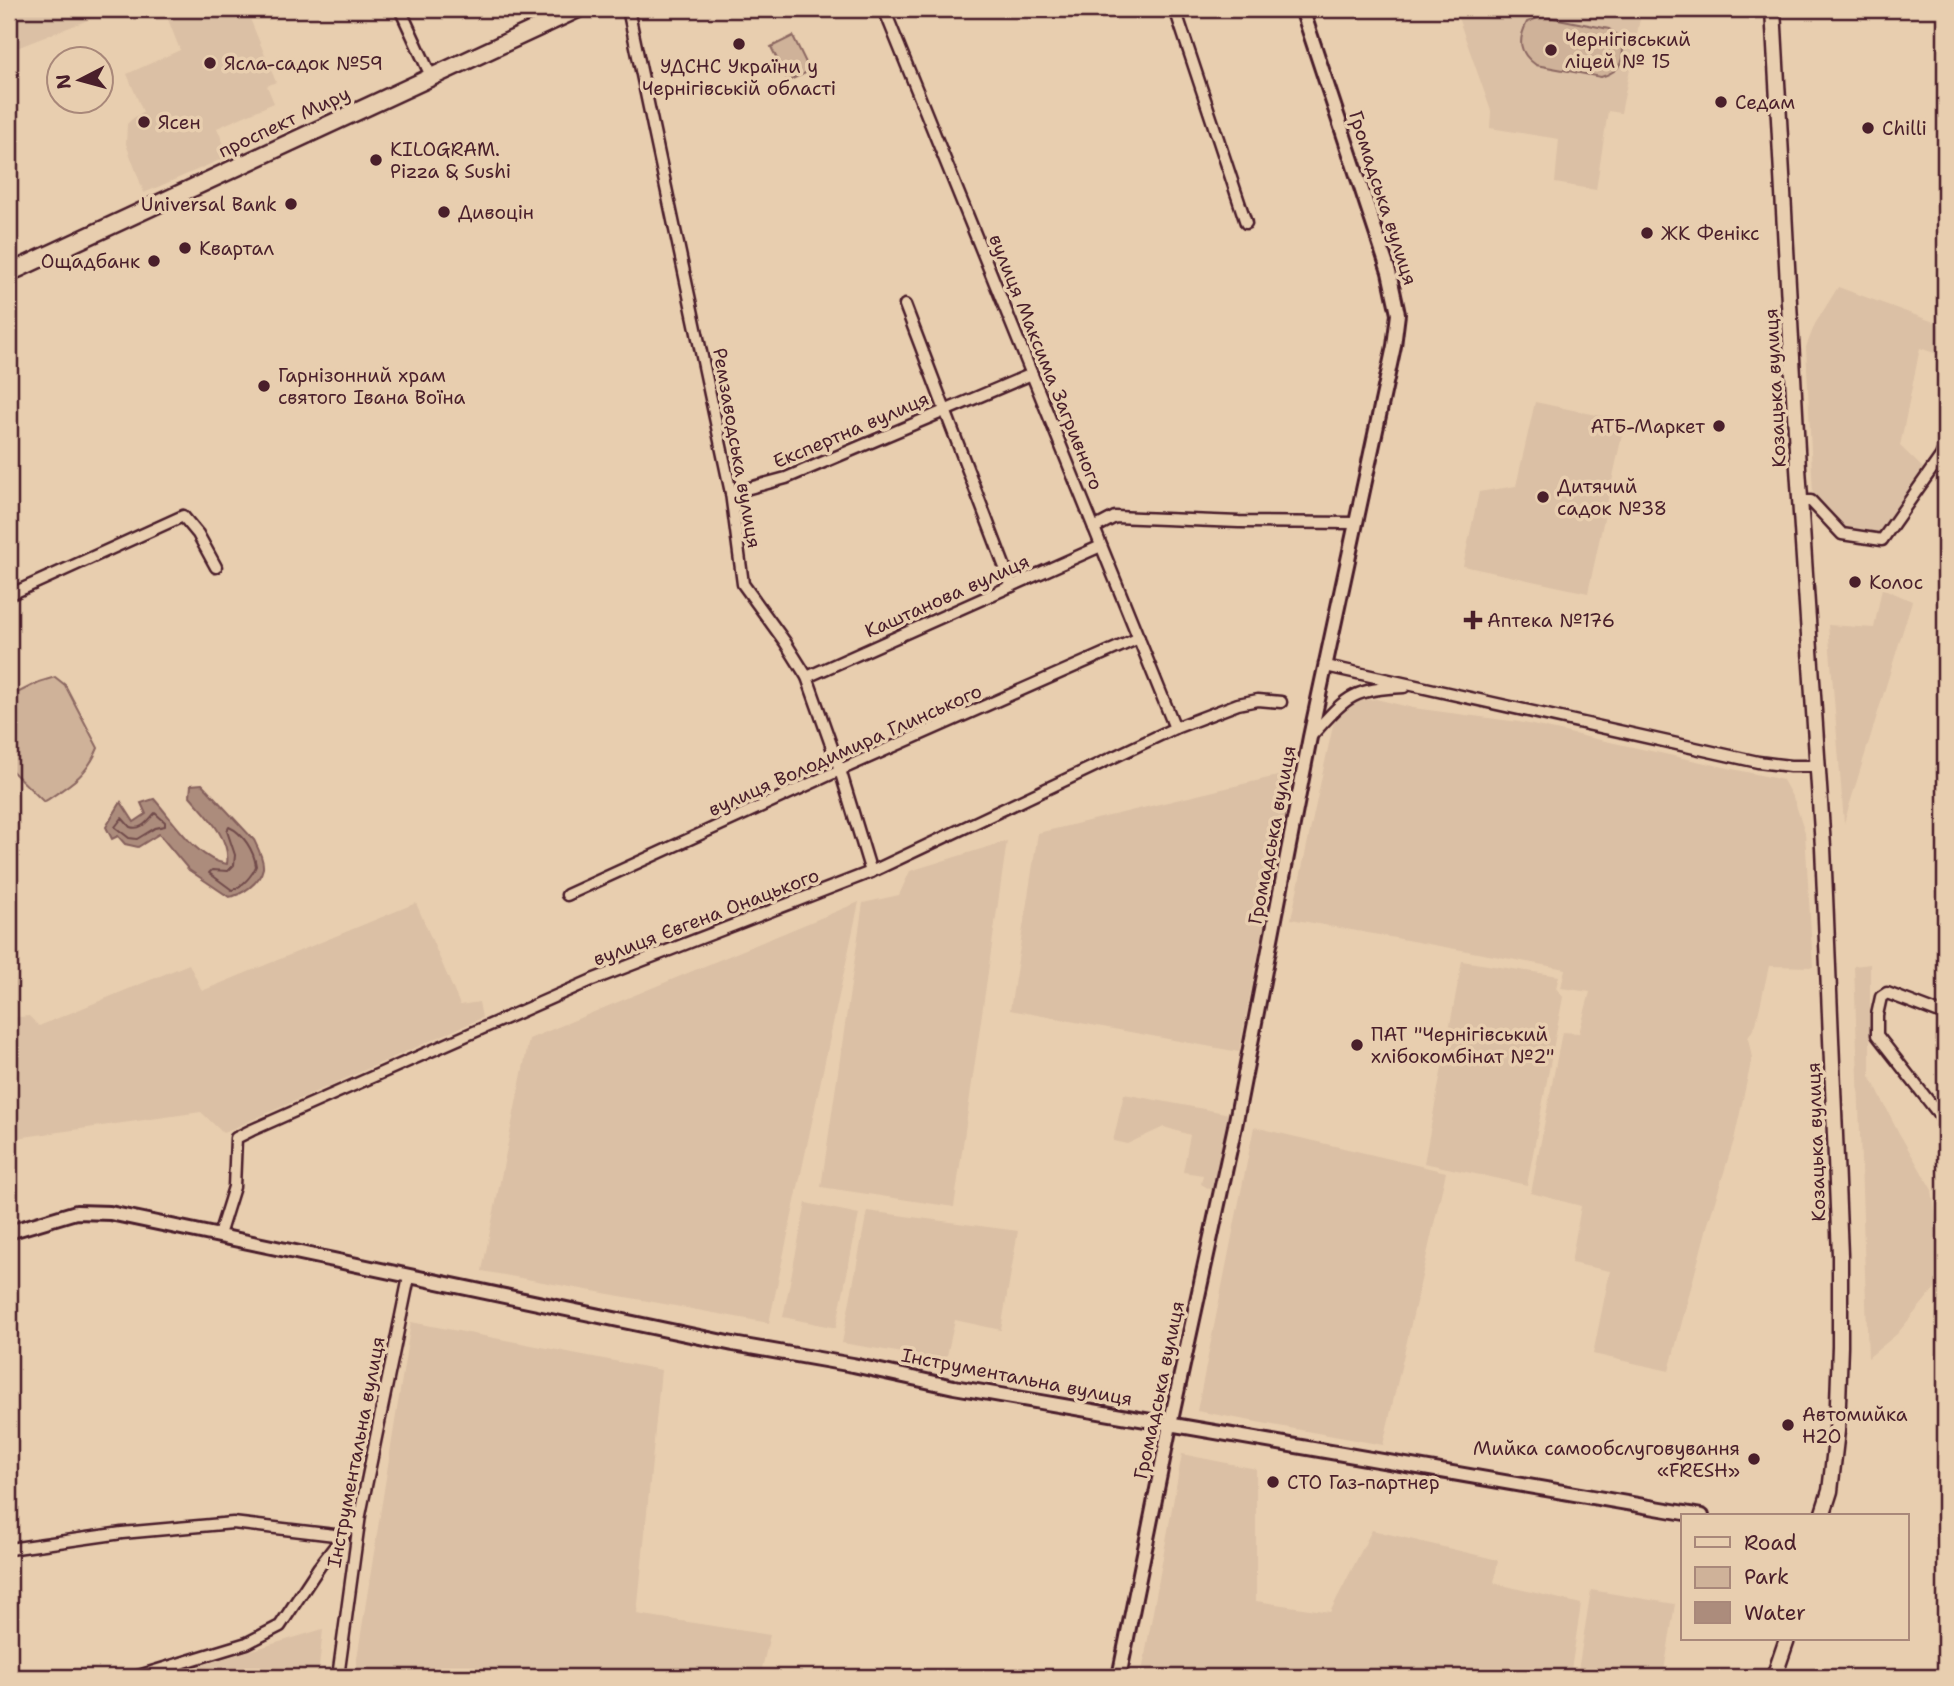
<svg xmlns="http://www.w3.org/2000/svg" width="1954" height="1686" font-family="'Shantell Sans',sans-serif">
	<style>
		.built { fill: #dbc0a5 }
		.green { fill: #cfb299; stroke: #8c6862; stroke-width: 2 }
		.water { fill: #ac8c7c; stroke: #85605c; stroke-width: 2 }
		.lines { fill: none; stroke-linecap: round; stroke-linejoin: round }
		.shore { stroke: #714b4b; stroke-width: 2 }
		.minor-casing { stroke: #4a1f2b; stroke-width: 15 }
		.tertiary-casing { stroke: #4a1f2b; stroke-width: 18 }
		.secondary-casing { stroke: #4a1f2b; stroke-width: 19 }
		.primary-casing { stroke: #4a1f2b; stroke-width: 21 }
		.minor { stroke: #e8ceaf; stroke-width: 10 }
		.tertiary { stroke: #e8ceaf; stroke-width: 12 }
		.secondary { stroke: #e8ceaf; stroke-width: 14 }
		.primary { stroke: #e8ceaf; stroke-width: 16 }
		.poi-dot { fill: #4a1f2b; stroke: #e8ceaf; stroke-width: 2.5 }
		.labels { text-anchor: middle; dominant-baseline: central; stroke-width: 7; stroke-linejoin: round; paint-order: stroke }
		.poi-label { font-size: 19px; fill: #4a1f2b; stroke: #e8ceaf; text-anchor: start }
		.street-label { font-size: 19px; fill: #4a1f2b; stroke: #e8ceaf }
	</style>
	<rect width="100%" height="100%" fill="#e8ceaf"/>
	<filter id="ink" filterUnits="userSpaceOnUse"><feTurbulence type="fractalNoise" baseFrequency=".0143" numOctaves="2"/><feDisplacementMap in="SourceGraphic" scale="14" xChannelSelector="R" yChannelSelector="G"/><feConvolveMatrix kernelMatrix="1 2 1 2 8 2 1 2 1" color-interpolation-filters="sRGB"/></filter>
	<g filter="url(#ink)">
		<g class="built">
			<path d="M9,9H116L9,51Z"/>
			<path d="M184,9H246L276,82L267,86L274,103L217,128L229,156L144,193L126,144L127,124L132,119L143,112L127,74L180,50L167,17Z"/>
			<path d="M1455,9H1642L1621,113L1608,111L1596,190L1555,183L1559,139L1490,128L1491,111Z"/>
			<path d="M1838,287L1945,326V357L1920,348L1900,446L1924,469L1879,532L1844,527L1813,495L1806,347L1815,324Z"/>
			<path d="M1535,402L1625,421L1588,593L1463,566L1479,492L1516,486Z"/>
			<path d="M1882,588L1912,601L1844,823L1828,625L1874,628Z"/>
			<path d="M1376,699L1413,708L1519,722L1783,780L1795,802L1805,832L1813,967L1769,966L1756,1024L1748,1038L1752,1058L1734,1140L1707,1227L1669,1371L1593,1354L1610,1271L1571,1263L1581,1206L1531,1193L1562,1032L1579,1033L1590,992L1561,988L1565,969L1291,919L1335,716L1357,701Z"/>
			<path d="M1294,772L1239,1052L1010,1010L1038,833Z"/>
			<path d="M1007,841L954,1207L821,1187L863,903L899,895L910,871Z"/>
			<path d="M859,902L769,1323L482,1271L529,1039Z"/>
			<path d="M416,903L460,1005L479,1002L482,1018L223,1133L201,1112L9,1139V1018L29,1016L39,1026L189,964L202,991Z"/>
			<path d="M9,927L18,1000L9,1001Z"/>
			<path d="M1462,961L1559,976L1556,988L1563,997L1527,1185L1424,1163Z"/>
			<path d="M1870,964V1076L1899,1133L1932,1190L1937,1225L1935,1288L1897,1334L1868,1358L1854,966Z"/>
			<path d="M1124,1094L1230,1114L1213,1191L1201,1184L1203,1175L1183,1172L1190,1135L1164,1127L1127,1144L1113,1141Z"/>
			<path d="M1254,1127L1446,1172L1383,1445L1197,1411Z"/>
			<path d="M806,1203L859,1214L836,1328L783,1317Z"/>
			<path d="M867,1211L1018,1231L1001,1330L955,1320L946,1360L842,1343Z"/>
			<path d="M411,1322L661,1370L637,1614L770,1635L760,1677H354Z"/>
			<path d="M1182,1454L1256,1469V1601L1330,1612L1372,1530L1498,1560L1494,1583L1581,1604L1570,1677H1141Z"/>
			<path d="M1591,1590L1675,1604L1663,1677H1577Z"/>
			<path d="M323,1629L318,1677H164L192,1668Z"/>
		</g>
		<g class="green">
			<path d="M1543,16L1609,29L1622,39C1625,59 1622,71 1601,77L1536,65C1518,52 1518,40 1527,22Z"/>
			<path d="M793,36L810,71L788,81L771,47Z"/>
			<path d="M55,677L65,685L98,748C86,777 69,785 44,802L9,768V697L39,682Z"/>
		</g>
		<path class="water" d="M202,784L254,840C258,848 264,859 263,868C260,883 242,895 229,897L189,870L159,834L138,847L125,844L118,836L112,839L106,827L121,802L134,822L146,814L141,803L154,799C173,820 198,861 227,864C231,838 206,815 190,796L191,785Z"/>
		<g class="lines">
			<g class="shore">
				<path d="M155,813L165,822V826L155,828L137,839L129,838L115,827L122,818L130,827C142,831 148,820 155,813Z"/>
				<path d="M229,827C243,833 254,851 256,866C252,876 242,887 232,890L209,873L212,870L228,871L234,865L235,855L227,831Z"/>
			</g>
			<defs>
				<g id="minor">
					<path d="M400,9L431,76"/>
					<path d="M628,9L731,493L743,584L785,642L807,677L840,770L871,872"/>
					<path d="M884,9L1175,728"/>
					<path d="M1175,9L1246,223"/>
					<path d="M905,305L1012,586"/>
					<path d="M731,493L786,478L1032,374"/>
					<path d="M1801,501H1811L1842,534L1882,540L1941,456L1945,446"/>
					<path d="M1094,528L1115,517L1239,522L1356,523"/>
					<path d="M9,595L183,516L198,534L216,567"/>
					<path d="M1326,666L1758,762L1790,766H1818"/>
					<path d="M807,677L1101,546"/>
					<path d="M1311,736C1347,697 1350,689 1404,687"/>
					<path d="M567,895L840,770L1139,638"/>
					<path d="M1945,1015L1887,993L1881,997L1877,1015V1035L1945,1122"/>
					<path d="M219,1235L234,1187L236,1138L252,1130L592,980L871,872L1175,728L1238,704L1258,700L1281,702"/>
					<path d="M9,1549L122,1533L233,1523L343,1536"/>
					<path d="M135,1677L247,1643L280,1626L319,1567L359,1515"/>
					<path d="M338,1677L360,1515L409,1277"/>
				</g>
				<g id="tertiary">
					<path d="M9,1232L76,1212L110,1213L733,1344L853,1365L954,1387L1702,1516"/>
					<path d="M1119,1677L1170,1425L1235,1126L1310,737L1394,346L1398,314L1389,272L1302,9"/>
				</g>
				<g id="secondary">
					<path d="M1773,9L1798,468L1823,847L1840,1255V1346L1837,1431L1830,1491L1822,1516"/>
					<path d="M1774,1677L1787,1639"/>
				</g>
				<path id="primary" d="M9,273L578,9"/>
			</defs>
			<use href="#minor" class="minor-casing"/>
			<use href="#tertiary" class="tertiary-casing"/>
			<use href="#secondary" class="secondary-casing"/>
			<use href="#primary" class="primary-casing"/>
			<use href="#minor" class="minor"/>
			<use href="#tertiary" class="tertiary"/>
			<use href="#secondary" class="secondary"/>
			<use href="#primary" class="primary"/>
		</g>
	</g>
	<g class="poi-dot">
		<circle cx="739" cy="44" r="7"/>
		<circle cx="1551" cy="50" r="7"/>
		<circle cx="210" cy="63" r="7"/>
		<circle cx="1721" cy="102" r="7"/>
		<circle cx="144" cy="122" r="7"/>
		<circle cx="1868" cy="128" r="7"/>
		<circle cx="376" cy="160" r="7"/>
		<circle cx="291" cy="204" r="7"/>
		<circle cx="444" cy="212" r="7"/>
		<circle cx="1647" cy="233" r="7"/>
		<circle cx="185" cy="248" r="7"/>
		<circle cx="154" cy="261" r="7"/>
		<circle cx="264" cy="386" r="7"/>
		<circle cx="1719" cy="426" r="7"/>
		<circle cx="1543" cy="497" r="7"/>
		<circle cx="1855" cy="582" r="7"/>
		<path d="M1469.5 609.5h7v7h7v7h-7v7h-7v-7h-7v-7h7z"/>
		<circle cx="1357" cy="1045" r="7"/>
		<circle cx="1788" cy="1425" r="7"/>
		<circle cx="1754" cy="1459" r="7"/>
		<circle cx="1273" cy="1482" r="7"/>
	</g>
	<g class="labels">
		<g class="poi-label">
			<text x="1565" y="39">Чернігівський<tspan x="1565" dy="22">ліцей № 15</tspan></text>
			<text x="224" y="63">Ясла-садок №59</text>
			<text x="739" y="66" text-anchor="middle">УДСНС України у<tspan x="739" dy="22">Чернігівській області</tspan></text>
			<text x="1735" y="102">Седам</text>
			<text x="158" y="122">Ясен</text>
			<text x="1882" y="128">Chilli</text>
			<text x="390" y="149">KILOGRAM.<tspan x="390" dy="22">Pizza &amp; Sushi</tspan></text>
			<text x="277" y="204" text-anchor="end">Universal Bank</text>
			<text x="458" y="212">Дивоцін</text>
			<text x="1661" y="233">ЖК Фенікс</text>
			<text x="199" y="248">Квартал</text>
			<text x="140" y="261" text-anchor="end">Ощадбанк</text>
			<text x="278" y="375">Гарнізонний храм<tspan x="278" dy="22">святого Івана Воїна</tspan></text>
			<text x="1705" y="426" text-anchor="end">АТБ-Маркет</text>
			<text x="1557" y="486">Дитячий<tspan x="1557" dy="22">садок №38</tspan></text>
			<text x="1869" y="582">Колос</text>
			<text x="1487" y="620">Аптека №176</text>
			<text x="1371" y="1034">ПАТ "Чернігівський<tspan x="1371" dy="22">хлібокомбінат №2"</tspan></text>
			<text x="1802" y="1414">Автомийка<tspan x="1802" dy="22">H2O</tspan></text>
			<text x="1740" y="1448" text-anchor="end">Мийка самообслуговування<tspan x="1740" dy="22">«FRESH»</tspan></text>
			<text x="1287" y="1482">СТО Газ-партнер</text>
		</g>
		<g class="street-label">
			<text transform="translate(284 122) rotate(-25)">проспект Миру</text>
			<text transform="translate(1383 198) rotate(72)">Громадська вулиця</text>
			<text transform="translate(1046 362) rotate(68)">вулиця Максима Загривного</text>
			<text transform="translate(1775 388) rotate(-93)">Козацька вулиця</text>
			<text transform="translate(851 430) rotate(-23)">Експертна вулиця</text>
			<text transform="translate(737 448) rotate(80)">Ремзаводська вулиця</text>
			<text transform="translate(947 596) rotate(-24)">Каштанова вулиця</text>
			<text transform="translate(845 750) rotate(-24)">вулиця Володимира Глинського</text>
			<text transform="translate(1272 835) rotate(-79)">Громадська вулиця</text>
			<text transform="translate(706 917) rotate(-21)">вулиця Євгена Онацького</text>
			<text transform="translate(1816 1142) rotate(-92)">Козацька вулиця</text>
			<text transform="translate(1017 1377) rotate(11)">Інструментальна вулиця</text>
			<text transform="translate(1159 1390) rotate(-78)">Громадська вулиця</text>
			<text transform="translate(356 1452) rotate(-79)">Інструментальна вулиця</text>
		</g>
	</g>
	<rect width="1954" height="1686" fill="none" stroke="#e8ceaf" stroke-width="35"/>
	<rect x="18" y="18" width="1919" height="1651" fill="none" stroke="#4a1f2b" stroke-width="2.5" filter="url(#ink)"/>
	<rect x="1681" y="1514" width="228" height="126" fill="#e8ceaf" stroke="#a9887a" stroke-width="2"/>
	<rect x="1695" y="1537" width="35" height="10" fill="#e8ceaf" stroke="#a9887a" stroke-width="2"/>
	<text x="1744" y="1550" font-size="21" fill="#4a1f2b">Road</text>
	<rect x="1695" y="1567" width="35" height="21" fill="#cfb299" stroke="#a9887a" stroke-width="2"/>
	<text x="1744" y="1584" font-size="21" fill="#4a1f2b">Park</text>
	<rect x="1695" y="1602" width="35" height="21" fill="#ac8c7c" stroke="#a9887a" stroke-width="2"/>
	<text x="1744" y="1620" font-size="21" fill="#4a1f2b">Water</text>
	<g transform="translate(80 80) rotate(264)"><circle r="33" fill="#e8ceaf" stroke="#a9887a" stroke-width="2"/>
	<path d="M0-5L12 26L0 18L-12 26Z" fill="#4a1f2b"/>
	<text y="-10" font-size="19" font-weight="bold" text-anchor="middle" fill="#4a1f2b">N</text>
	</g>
</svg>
